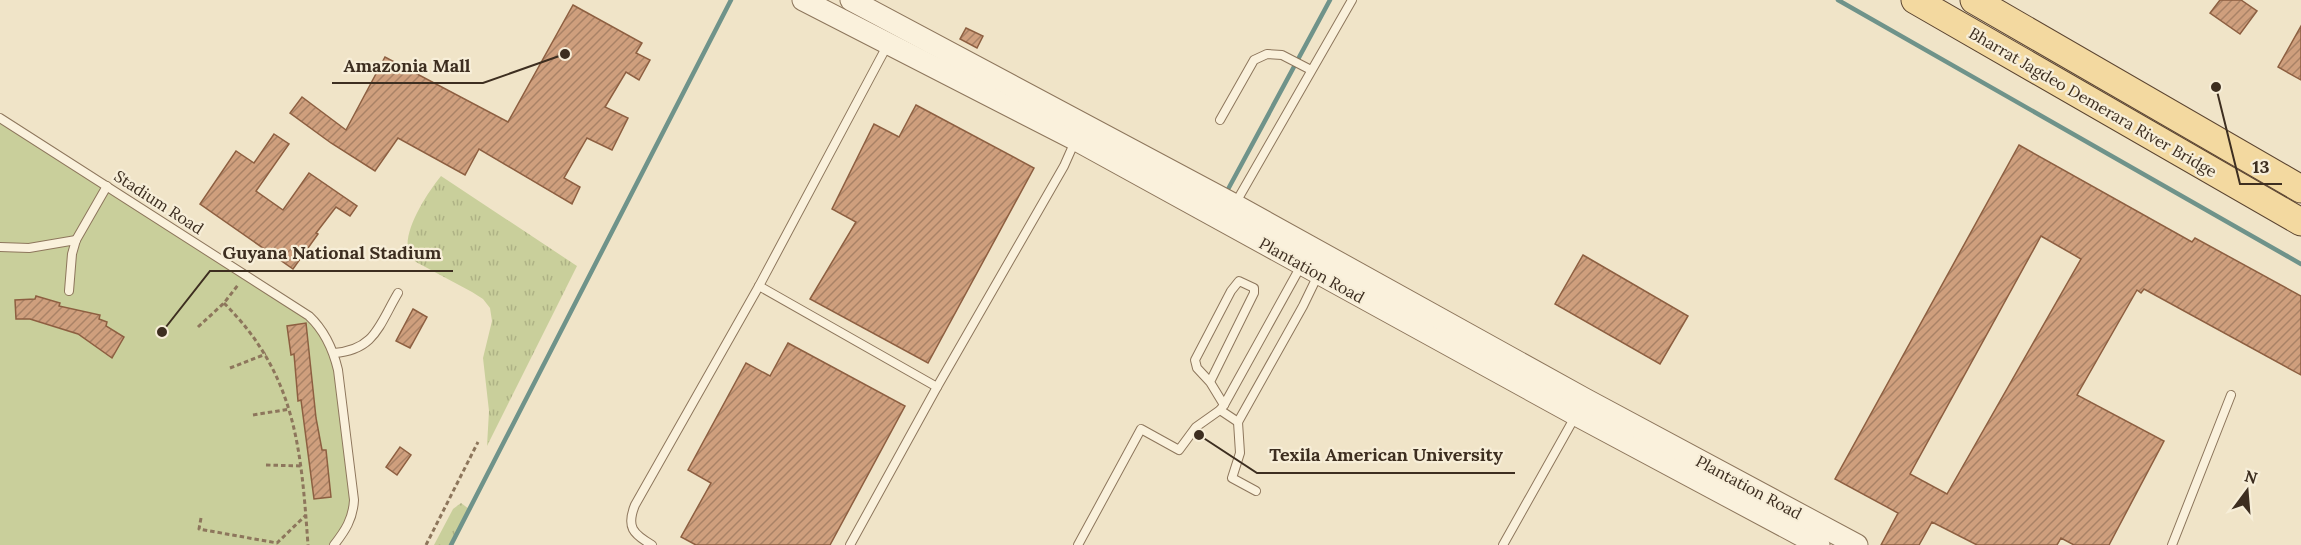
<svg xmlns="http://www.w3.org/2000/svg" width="2301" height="545" font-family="Lora,serif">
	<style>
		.grass { fill: url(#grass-tufts) }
		.pitch { fill: #c9cf9b }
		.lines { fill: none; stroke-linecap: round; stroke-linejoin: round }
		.stream { stroke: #6f938a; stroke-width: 4.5 }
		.building { fill: url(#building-hatch); stroke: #8d5f41; stroke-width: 1.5; fill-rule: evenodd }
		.service-casing { stroke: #8d765c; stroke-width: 10 }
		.tertiary-casing { stroke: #8d765c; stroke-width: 23 }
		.primary-casing { stroke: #5b4430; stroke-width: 29 }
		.path { stroke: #8d765c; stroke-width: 3; stroke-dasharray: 4.5 3; stroke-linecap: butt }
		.service { stroke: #faf1dc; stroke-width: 8 }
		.tertiary { stroke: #faf1dc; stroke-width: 21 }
		.primary { stroke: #f3d9a0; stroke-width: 27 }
		.labels { text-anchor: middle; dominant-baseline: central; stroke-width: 4.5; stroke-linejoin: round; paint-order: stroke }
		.street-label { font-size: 16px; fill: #3d2e20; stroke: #f7eed8 }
		.leader { fill: none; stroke: #3d2e20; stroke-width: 2 }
		.callout-dot { fill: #3d2e20; stroke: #f7eed8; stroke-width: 2 }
		.callout-label { font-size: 18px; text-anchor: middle; font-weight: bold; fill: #3d2e20; stroke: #f7eed8; stroke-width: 4.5; stroke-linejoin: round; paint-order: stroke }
	</style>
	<defs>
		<pattern id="grass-tufts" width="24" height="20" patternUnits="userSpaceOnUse" patternTransform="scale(1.5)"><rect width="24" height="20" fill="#c9cf9b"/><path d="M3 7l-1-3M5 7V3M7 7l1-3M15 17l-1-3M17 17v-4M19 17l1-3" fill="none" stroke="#aeb285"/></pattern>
		<pattern id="building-hatch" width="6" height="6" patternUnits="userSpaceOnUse" patternTransform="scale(1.5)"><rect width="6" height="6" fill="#cf9f7d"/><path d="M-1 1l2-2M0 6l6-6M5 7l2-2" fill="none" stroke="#a98266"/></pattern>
	</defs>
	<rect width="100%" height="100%" fill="#f0e4c8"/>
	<g class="grass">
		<path d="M441,176L577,266L487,446L489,411L483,358L492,321L490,308L483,299L472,292L416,262C412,258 409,255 408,250C404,228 428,192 441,176Z"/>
		<path d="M461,503L469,509L468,515L452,545H434L453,509Z"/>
	</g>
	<path class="pitch" d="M0,118L309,316L334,353L354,500L334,545H0Z"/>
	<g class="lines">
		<g class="stream">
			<path d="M1838,0L2301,264"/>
			<path d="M1226,193L1330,0"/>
			<path d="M451,545L731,0"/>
		</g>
	</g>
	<g class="building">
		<path d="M2220,0H2241L2257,11L2240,34L2210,13Z"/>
		<path d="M573,5L642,43L636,53L650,60L639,80L626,72L605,107L628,118L612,150L587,138L564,178L580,187L572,204L479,149L465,175L398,138L375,171L331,143L290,113L302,97L346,130L385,57L508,122Z"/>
		<path d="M2301,26V80L2278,67Z"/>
		<path d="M966,28L983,36L977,48L960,39Z"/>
		<path d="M916,105L1034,168L928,363L810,299L856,222L832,209L874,124L899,137Z"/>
		<path d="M274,134L289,144L256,191L283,210L309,173L357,206L350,216L336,207L316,233L318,234L293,269L200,204L236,151L254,163Z"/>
		<path d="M2019,145L2192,242L2195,238L2301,296V375L2144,289L2141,293L2137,290L2077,395L2164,441L2109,545H2074L2061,538L2057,545H1977L1932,522L1919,545H1881L1898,513L1835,479ZM2041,236L2081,259L1947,494L1910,474Z"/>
		<path d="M1583,255L1688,316L1660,364L1555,304Z"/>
		<path d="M36,296L60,303L59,306L100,315L99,319L107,322L106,326L124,337L112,358L78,334L30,319H16L15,300L35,299Z"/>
		<path d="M413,309L427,317L410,348L396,341Z"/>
		<path d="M306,323L316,418L322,450H326L331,497L314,499L301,400L298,401L294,354L291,355L287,326Z"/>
		<path d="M788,343L905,406L830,545H696L681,537L711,483L688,470L746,363L770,376Z"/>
		<path d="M400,447L411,455L397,475L386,467Z"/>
	</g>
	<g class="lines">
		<defs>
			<g id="service">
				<path d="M0,118L309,316C325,331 333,349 338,370L354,500C353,519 345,531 334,545"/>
				<path d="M1220,120L1254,60L1267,54L1282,55L1311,70"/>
				<path d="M1235,204L1352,0"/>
				<path d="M0,247L29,248L76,240"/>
				<path d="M759,286L937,387"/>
				<path d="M69,291L72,254L76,240L107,186"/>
				<path d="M334,353C375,350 379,325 398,293"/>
				<path d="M1210,382L1254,293V288L1239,281L1231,291L1195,360L1197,368L1210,382L1224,405"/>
				<path d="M1220,410L1238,422"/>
				<path d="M1256,491L1232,478L1240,453L1238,422L1303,306L1318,275"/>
				<path d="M652,545C633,534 626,527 635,505L759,286L888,44"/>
				<path d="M850,545L937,387L1064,166L1076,139"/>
				<path d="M1078,545L1141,429L1179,450L1196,427L1220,410L1224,405L1302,264"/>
				<path d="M1503,545L1576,415"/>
				<path d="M2172,545L2231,395"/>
			</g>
			<g id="tertiary">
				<path d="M803,0L1076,140L1576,415L1819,545"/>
				<path d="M851,0L1235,205L1585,399L1857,545"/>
			</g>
			<g id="primary">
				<path d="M1915,0L2301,222"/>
				<path d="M1974,0L2301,189"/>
			</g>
		</defs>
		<use href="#service" class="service-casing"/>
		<use href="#tertiary" class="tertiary-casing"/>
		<use href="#primary" class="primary-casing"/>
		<g class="path">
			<path d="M224,303C296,375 301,448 308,545"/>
			<path d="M198,327L224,303L238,285"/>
			<path d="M230,368L266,354"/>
			<path d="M253,415L290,409"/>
			<path d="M266,465L302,466"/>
			<path d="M201,518L199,529L277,543L306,515"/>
			<path d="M426,545L478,442"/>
		</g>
		<use href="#service" class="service"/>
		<use href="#tertiary" class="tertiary"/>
		<use href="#primary" class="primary"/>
	</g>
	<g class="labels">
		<g class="street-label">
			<text transform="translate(2093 102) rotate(30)">Bharrat Jagdeo Demerara River Bridge</text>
			<text transform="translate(159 202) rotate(33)">Stadium Road</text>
			<text transform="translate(1312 270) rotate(29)">Plantation Road</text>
			<text transform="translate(1749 487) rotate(28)">Plantation Road</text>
		</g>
	</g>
	<path class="leader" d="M565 54L483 83H332M2216 87L2240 184H2282M162 332L210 271H453M1199 435L1257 473H1515"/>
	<g class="callout-dot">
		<circle cx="565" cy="54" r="6"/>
		<circle cx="2216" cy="87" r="6"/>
		<circle cx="162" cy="332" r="6"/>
		<circle cx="1199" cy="435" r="6"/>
	</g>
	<g class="callout-label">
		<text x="407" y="72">Amazonia Mall</text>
		<text x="2261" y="173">13</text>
		<text x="332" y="259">Guyana National Stadium</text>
		<text x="1386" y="461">Texila American University</text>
	</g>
	<g transform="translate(2247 491) rotate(16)" stroke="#f7eed8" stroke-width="4.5" paint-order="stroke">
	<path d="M0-4.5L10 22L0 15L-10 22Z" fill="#3d2e20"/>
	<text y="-9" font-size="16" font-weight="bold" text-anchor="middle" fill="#3d2e20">N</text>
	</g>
</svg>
